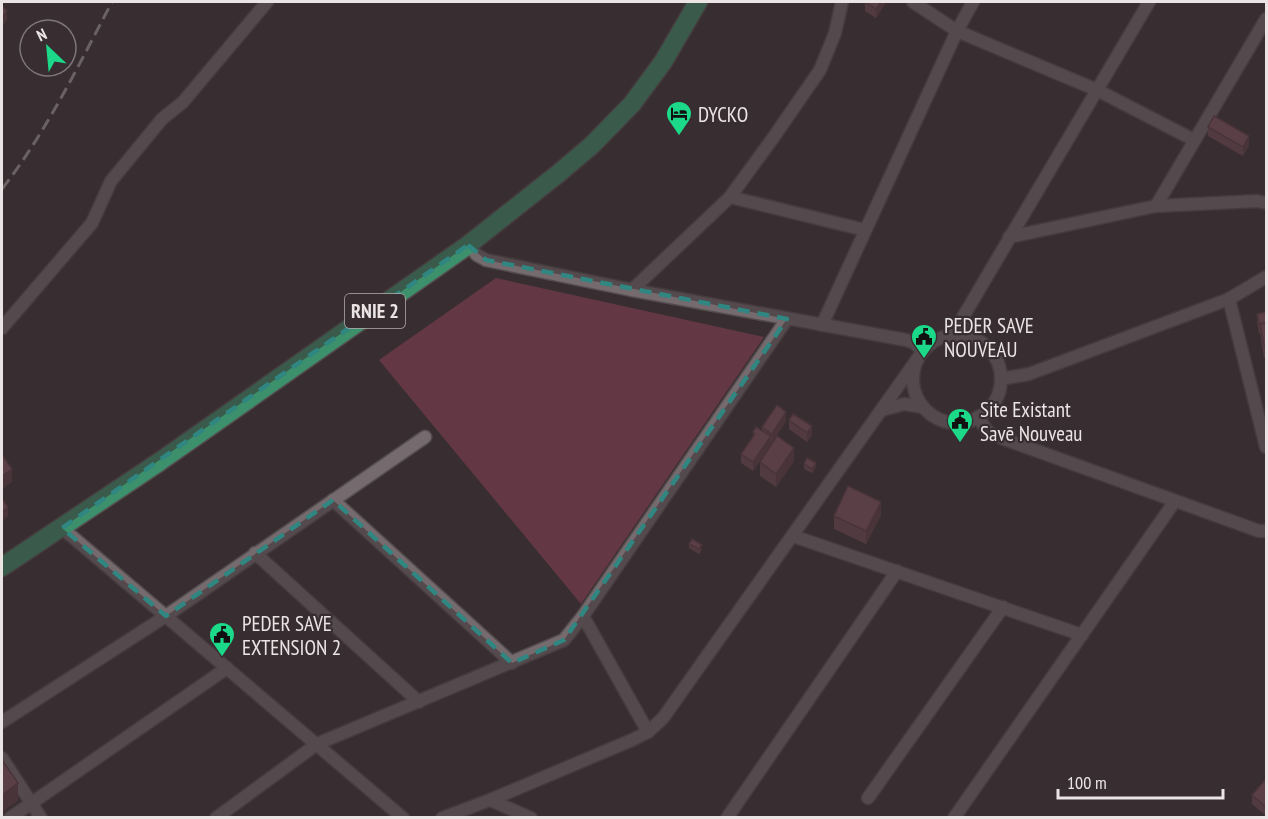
<svg xmlns="http://www.w3.org/2000/svg" width="1268" height="819" font-family="'PT Sans Narrow',sans-serif">
	<style>
		.green { fill: #633844 }
		.lines { fill: none; stroke-linecap: round; stroke-linejoin: round }
		.minor-casing { stroke: #544c4e; stroke-width: 15 }
		.primary-casing { stroke: #544c4e; stroke-width: 21 }
		.minor { stroke: #756a6d; stroke-width: 12 }
		.primary { stroke: #3c906b; stroke-width: 18 }
		.rail { stroke: #a7a0a1; stroke-width: 3; stroke-dasharray: 12 6; stroke-linecap: butt }
		.wall { fill: #724954 }
		.shaded-wall { fill: #5d3c45 }
		.building { fill: #855562; stroke: #5d3c45; stroke-width: 1.5 }
		.marked { fill: none; stroke: #308680; stroke-width: 4.5; stroke-dasharray: 12 8; stroke-linejoin: round }
		.labels { text-anchor: middle; dominant-baseline: central; stroke-width: 4.5; stroke-linejoin: round; paint-order: stroke }
		.shield { fill: #382e31; stroke: #b5adaf; stroke-width: 1.5 }
		.shield-label { font-size: 20px; font-weight: bold; fill: #eae4e5 }
		.poi-label { font-size: 21px; fill: #eae4e5; stroke: #382e31; text-anchor: start }
	</style>
	<rect width="100%" height="100%" fill="#382e31"/>
	<path class="green" d="M496,278L764,337L581,604L379,360Z"/>
	<g class="lines">
		<defs>
			<g id="minor">
				<path d="M913,2L957,31L1097,90L1194,140"/>
				<path d="M730,197L865,230"/>
				<path d="M1156,206L1266,19"/>
				<path d="M1009,237L1156,206L1257,201L1266,203"/>
				<path d="M468,245L477,255L486,260L632,290L906,340L914,343L923,351"/>
				<path d="M632,290L730,197L773,138L820,70L835,33L842,2"/>
				<path d="M1229,299L1266,447"/>
				<path d="M822,325L957,31L973,2"/>
				<path d="M2,328L92,223L111,181L162,119L183,102L267,2"/>
				<circle cx="957" cy="379" r="44"/>
				<path d="M961,335L963,317L1149,2"/>
				<path d="M1001,379L1029,374L1229,299L1266,277"/>
				<path d="M882,410L904,404L923,407"/>
				<path d="M978,417L988,432L1004,439L1259,531H1266"/>
				<path d="M333,500L512,663"/>
				<path d="M62,528L403,818"/>
				<path d="M793,536L1082,635"/>
				<path d="M255,553L419,702"/>
				<path d="M583,616L648,732"/>
				<path d="M2,722L166,616L425,437"/>
				<path d="M2,758L41,818"/>
				<path d="M868,798L1003,607"/>
				<path d="M490,800L531,818"/>
				<path d="M10,818L227,668"/>
				<path d="M216,818L317,744L564,640L583,616L787,319"/>
				<path d="M442,818L490,800L632,740L648,732L663,718L918,358"/>
				<path d="M727,818L897,571"/>
				<path d="M954,818L1175,501"/>
			</g>
			<path id="primary" d="M2,567L159,462L468,245L559,173L592,145L632,104L663,62L698,2"/>
		</defs>
		<use href="#minor" class="minor-casing"/>
		<use href="#primary" class="primary-casing"/>
		<use href="#minor" class="minor"/>
		<use href="#primary" class="primary"/>
		<path class="rail" d="M2,189C47,131 78,66 112,2"/>
	</g>
	<g class="wall">
		<path d="M865,2H886L876,18L865,11Z"/>
		<path d="M1208,127L1249,145L1243,156L1208,136Z"/>
		<path d="M1266,312V357L1264,358L1260,333H1259L1257,322V314Z"/>
		<path d="M789,420L812,435L807,442L789,429Z"/>
		<path d="M786,421L772,443L771,442V445L753,471L741,463V454L753,437V432L762,430V427Z"/>
		<path d="M794,461L776,487L760,476V462Z"/>
		<path d="M804,464L816,467L812,473L804,469Z"/>
		<path d="M881,515L866,544L834,529V516Z"/>
		<path d="M689,544L702,549L699,554L689,548Z"/>
		<path d="M1266,782V816L1252,804V795Z"/>
	</g>
	<g class="shaded-wall">
		<path d="M881,2H886L876,18V9Z"/>
		<path d="M7,11V20L2,26V17Z"/>
		<path d="M1249,136V145L1243,156V147Z"/>
		<path d="M786,412V421L772,443V434Z"/>
		<path d="M812,426V435L807,442V433Z"/>
		<path d="M771,436V445L753,471V462Z"/>
		<path d="M794,448V461L776,487V474Z"/>
		<path d="M816,463V467L812,473V469Z"/>
		<path d="M12,469V482L2,489V476Z"/>
		<path d="M881,502V515L866,544V531Z"/>
		<path d="M8,507V516L2,521V512Z"/>
		<path d="M18,783V801L2,812V795Z"/>
	</g>
	<g class="building">
		<path d="M865,2H881L876,9Z"/>
		<path d="M2,6L7,11L2,17Z"/>
		<path d="M1214,116L1249,136L1243,147L1208,127Z"/>
		<path d="M1266,312V323L1259,324L1257,314Z"/>
		<path d="M1266,323V344L1264,345L1260,324Z"/>
		<path d="M777,405L786,412L772,434L762,427Z"/>
		<path d="M793,414L812,426L807,433L789,420Z"/>
		<path d="M756,427L771,436L753,462L741,454L755,434L753,432Z"/>
		<path d="M777,436L794,448L776,474L760,462Z"/>
		<path d="M2,455L12,469L2,476Z"/>
		<path d="M807,458L816,463L812,469L804,464Z"/>
		<path d="M848,486L881,502L866,531L834,516Z"/>
		<path d="M2,499L8,507L2,512Z"/>
		<path d="M692,539L702,545L699,549L689,544Z"/>
		<path d="M2,760L18,783L2,795Z"/>
		<path d="M1265,780L1266,782V807L1252,795Z"/>
	</g>
	<path d="M0 0H1268V819H0ZM468,245L486,260L787,319L564,640L512,663L333,500L166,616L62,528Z" fill="#382e31" fill-opacity=".55" fill-rule="evenodd"/>
	<path class="marked" d="M468,245L486,260L787,319L564,640L512,663L333,500L166,616L62,528Z"/>
	<defs>
		<symbol id="hotel-pin" viewBox="-11 -11 22 30"><path d="M0 17L-7.5 6A9.5 9.5 0 1 1 7.5 6Z" fill="#1bd988" stroke="#382e31"/><path d="M-6-4.5h1.5V1H6V5H4.5V3h-9V5H-6ZM-4 0a1.8 1.8 0 1 1 3.6 0ZM.5 0V-2.5h3Q6-2.5 6 0Z" fill="#111"/></symbol>
		<symbol id="civic-pin" viewBox="-11 -11 22 30"><path d="M0 17L-7.5 6A9.5 9.5 0 1 1 7.5 6Z" fill="#1bd988" stroke="#382e31"/><path d="M-.6-6.5H3V-4.5H.6V-3L4-1V1h2V6H-6V1h2V-1L-.6-3ZM-1.2 2.5V6h2.4V2.5Z" fill="#111"/></symbol>
	</defs>
	<g fill-rule="evenodd">
		<use href="#hotel-pin" x="664" y="99" width="30" height="40"/>
		<use href="#civic-pin" x="909" y="322" width="30" height="40"/>
		<use href="#civic-pin" x="945" y="406" width="30" height="40"/>
		<use href="#civic-pin" x="207" y="620" width="30" height="40"/>
	</g>
	<g class="labels">
		<rect class="shield" x="345" y="294" width="60" height="34" rx="4.5"/>
		<g class="shield-label">
			<text x="375" y="311">RNIE 2</text>
		</g>
		<g class="poi-label">
			<text x="698" y="114">DYCKO</text>
			<text x="944" y="325">PEDER SAVE<tspan x="944" dy="24">NOUVEAU</tspan></text>
			<text x="980" y="409">Site Existant<tspan x="980" dy="24">Savē Nouveau</tspan></text>
			<text x="242" y="623">PEDER SAVE<tspan x="242" dy="24">EXTENSION 2</tspan></text>
		</g>
	</g>
	<rect width="1268" height="819" fill="none" stroke="#eae4e5" stroke-width="6"/>
	<g transform="translate(48 48) rotate(334)"><circle r="28" fill="#382e31" stroke="#7f7779" stroke-width="1.5"/>
	<path d="M0-4.5L10 22L0 15L-10 22Z" fill="#1bd988"/>
	<text y="-9" font-size="16" font-weight="bold" text-anchor="middle" fill="#eae4e5">N</text>
	</g>
	<path d="M1058 789v9h165v-9" fill="none" stroke="#eae4e5" stroke-width="3"/>
	<text x="1067" y="789" font-size="18" fill="#eae4e5" stroke="#382e31" stroke-width="4.5" paint-order="stroke">100 m</text>
</svg>
